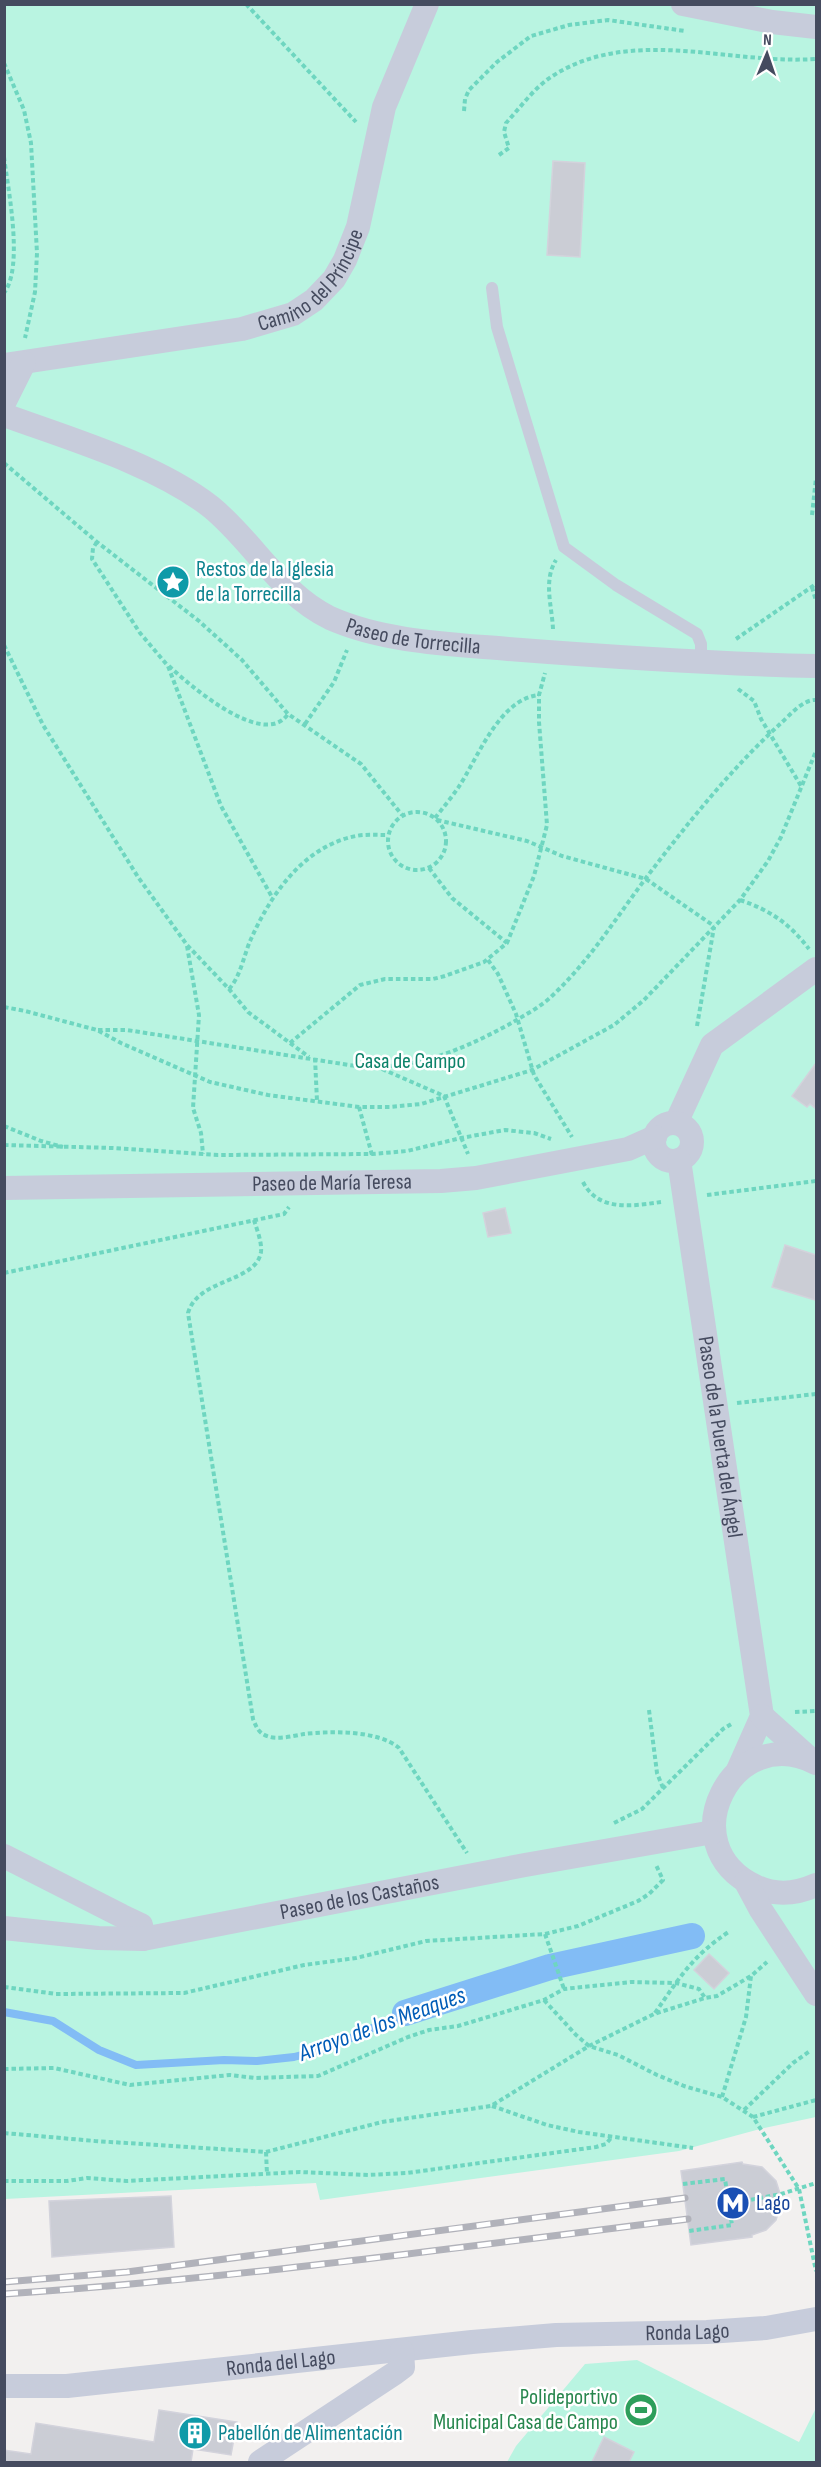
<svg xmlns="http://www.w3.org/2000/svg" width="821" height="2467" font-family="'Sofia Sans Condensed',sans-serif">
	<style>
		.green { fill: #b9f4e1 }
		.lines { fill: none; stroke-linecap: round; stroke-linejoin: round }
		.stream { stroke: #82bcf5; stroke-width: 8 }
		.canal { stroke: #82bcf5; stroke-width: 26 }
		.building { fill: #cbcdd5; stroke: #d3d3dc; stroke-width: 1.5 }
		.path { stroke: #6ed6c0; stroke-width: 4; stroke-dasharray: 4.5 3; stroke-linecap: butt }
		.lane { stroke: #c7ccdb; stroke-width: 12 }
		.street { stroke: #c7ccdb; stroke-width: 24 }
		.rail-casing { stroke: #b1b2ba; stroke-width: 7 }
		.rail { stroke: #fff; stroke-width: 4.5; stroke-dasharray: 14; stroke-linecap: butt }
		.labels { text-anchor: middle; dominant-baseline: central; stroke-width: 5; stroke-linejoin: round; paint-order: stroke }
		.street-label { font-size: 22px; fill: #454b5f; stroke: #fff }
		.culture-label { font-size: 22px; fill: #0d838f; stroke: #fff; text-anchor: start }
		.park-label { font-size: 22px; fill: #0d836a; stroke: #fff }
		.transit-label { font-size: 22px; fill: #164399; stroke: #fff; text-anchor: start }
		.leisure-label { font-size: 22px; fill: #27864d; stroke: #fff; text-anchor: end }
		.water-label { font-size: 24px; font-style: italic; fill: #005cb7; stroke: #fff }
	</style>
	<rect width="100%" height="100%" fill="#f2f0ef"/>
	<g class="green">
		<path d="M5,5H816V2117L760,2129L679,2151L320,2200L316,2183L5,2199Z"/>
		<path d="M637,2360L799,2442L816,2408V2462H507L516,2446L585,2364Z"/>
	</g>
	<g class="lines">
		<path class="stream" d="M4,2012L53,2021L99,2050L136,2065L224,2060L257,2061L294,2057L329,2048L405,2013"/>
		<path class="canal" d="M405,2013L550,1967L692,1936"/>
	</g>
	<g class="building">
		<path d="M553,161L585,163L580,257L547,255Z"/>
		<path d="M816,1063V1109L810,1104L807,1107L792,1096Z"/>
		<path d="M505,1208L511,1233L488,1237L483,1213Z"/>
		<path d="M785,1245L816,1255L815,1300L772,1287Z"/>
		<path d="M709,1954L729,1973L714,1989L694,1970Z"/>
		<path d="M742,2162L743,2164L762,2167L776,2181L782,2200L776,2220L766,2230L752,2235V2237L691,2245L681,2171Z"/>
		<path d="M171,2196L174,2247L52,2257L49,2201Z"/>
		<path d="M159,2410L237,2422L231,2455L193,2449L191,2462H4V2450L31,2454L36,2423L154,2442Z"/>
		<path d="M604,2437L634,2452L629,2462H592Z"/>
	</g>
	<g class="lines">
		<g class="path">
			<path d="M246,4L356,122"/>
			<path d="M4,63L24,110L31,143L37,253L35,292L25,338"/>
			<path d="M464,111L465,99L469,90L497,62L531,36L569,25L608,20L685,31"/>
			<path d="M499,155L509,148L504,132L506,123C520,108 534,88 551,77C630,25 729,65 816,59"/>
			<path d="M4,157C8,189 24,267 4,293"/>
			<path d="M4,463L97,542L199,621L242,660L288,714L361,764L402,815"/>
			<path d="M812,515L816,478"/>
			<path d="M97,542L93,548L92,559L140,633L168,666L221,806L272,897"/>
			<path d="M812,587L816,601"/>
			<path d="M553,629C552,606 543,581 556,560"/>
			<path d="M736,639L816,584"/>
			<path d="M4,645L43,725L138,877L187,945L229,989L248,1012L309,1057"/>
			<path d="M169,666C188,684 264,750 288,714"/>
			<path d="M738,689L754,701L761,719L801,786"/>
			<path d="M305,724L334,682L347,650"/>
			<circle cx="417" cy="841" r="29"/>
			<path d="M435,818C443,808 451,798 458,788C478,758 499,699 539,695"/>
			<path d="M437,820L527,841L562,856L646,879L714,926"/>
			<path d="M429,868L452,898L507,943"/>
			<path d="M740,900C770,910 790,924 809,949"/>
			<path d="M187,946L199,1015L193,1108L201,1133L203,1154"/>
			<path d="M488,960L498,974L516,1014L534,1075L572,1137"/>
			<path d="M229,989C241,976 244,954 251,939C271,894 304,846 356,836C366,834 377,835 388,835"/>
			<path d="M4,1007L25,1011L97,1030L121,1043L210,1082L268,1095L359,1107H390L421,1104L532,1070L614,1025L644,1000L740,900L768,861L781,837L816,751"/>
			<path d="M697,1026L714,927"/>
			<path d="M98,1030H127L349,1065C407,1073 458,1052 508,1025C523,1016 541,1007 553,995C590,960 616,918 646,878C687,824 730,770 780,724C789,716 803,699 816,700"/>
			<path d="M290,1043L360,985L385,979H433L445,976L484,962L507,943L534,876L547,825L539,722V695L545,673"/>
			<path d="M315,1058L317,1101"/>
			<path d="M382,1069L444,1096L468,1154"/>
			<path d="M359,1107L372,1155"/>
			<path d="M4,1126L41,1141L63,1147"/>
			<path d="M4,1145L112,1148L218,1155L372,1154L407,1151L461,1138L505,1130L534,1133L551,1139"/>
			<path d="M583,1182C598,1212 633,1206 661,1202"/>
			<path d="M707,1195L816,1181"/>
			<path d="M254,1220C257,1230 262,1242 261,1252C256,1283 198,1278 188,1313L253,1719C256,1726 258,1733 267,1736C277,1740 293,1736 304,1734C330,1731 378,1730 399,1748L467,1853"/>
			<path d="M4,1273L284,1214L289,1207"/>
			<path d="M737,1403L816,1394"/>
			<path d="M649,1710L657,1773L663,1788"/>
			<path d="M795,1712L816,1711"/>
			<path d="M614,1823L642,1809L723,1729L733,1723"/>
			<path d="M545,1934L564,1989"/>
			<path d="M4,1987L56,1994L184,1993L304,1965L356,1958L426,1941L545,1934L578,1926L638,1901L649,1894L663,1880L656,1865"/>
			<path d="M544,2000L576,2035L589,2046L618,2055L657,2075L684,2086L722,2097L753,2117L799,2189L816,2271"/>
			<path d="M655,2013C680,1977 692,1956 730,1931"/>
			<path d="M4,2069L54,2068L130,2085L230,2075L255,2078L318,2076L408,2037L429,2030L458,2026L544,2000L564,1989L631,1982L676,1983L699,1989L705,1998"/>
			<path d="M722,2097L746,2017L751,1976"/>
			<path d="M492,2106L547,2125L579,2132L693,2148"/>
			<path d="M744,2110L793,2063L810,2051"/>
			<path d="M753,2117L816,2100"/>
			<path d="M4,2133L95,2141L266,2152L382,2122L491,2106L589,2046L654,2014L705,1998L717,1996L751,1976L767,1962"/>
			<path d="M266,2152L267,2174"/>
			<path d="M4,2181H67L87,2178L126,2181L300,2172L368,2175L407,2173L596,2147L606,2144L611,2138"/>
			<path d="M683,2184L725,2179L732,2225L689,2231"/>
			<path d="M729,2204L781,2194L816,2183"/>
		</g>
		<path class="lane" d="M492,288L497,327L564,547L616,585L697,634L701,644V661"/>
		<g class="street">
			<path d="M683,4L772,22L816,27"/>
			<path id="s1" d="M4,365L242,329L293,314L314,300L334,279L345,260L358,227L384,107L427,4"/>
			<path d="M4,403L24,363"/>
			<path id="s2" d="M4,415C70,439 156,464 211,507C253,541 280,594 330,618C384,642 450,644 508,649C611,657 714,664 816,666"/>
			<path d="M676,1123L712,1045L816,969"/>
			<circle cx="673" cy="1142" r="19"/>
			<path id="s3" d="M679,1160L762,1716L738,1770"/>
			<path id="s4" d="M4,1188L441,1181L476,1178L628,1149L655,1137"/>
			<path d="M762,1716L810,1759"/>
			<path d="M816,1763C733,1720 669,1845 755,1886C775,1896 796,1894 816,1885"/>
			<path d="M4,1856L122,1916L141,1925L143,1939"/>
			<path d="M746,1882L761,1910L816,1994"/>
			<path id="s5" d="M4,1928L98,1938L143,1939L525,1865L713,1832"/>
			<path id="s6" d="M4,2386H67L472,2342L556,2335L707,2332L766,2328L816,2319"/>
			<path d="M260,2462L395,2373L403,2367L402,2351"/>
		</g>
		<defs>
			<g id="rail">
				<path d="M4,2282L127,2272L685,2198"/>
				<path d="M4,2294C233,2279 460,2247 688,2219"/>
			</g>
		</defs>
		<use href="#rail" class="rail-casing"/>
		<use href="#rail" class="rail"/>
	</g>
	<defs>
		<symbol id="sight-disc" viewBox="-11 -11 22 22"><circle r="9.5" fill="#0f9aa8" stroke="#fff"/><path d="M0-6L1.8-2.2L6-1.7L2.9 1.2L3.7 5.4L0 3.3L-3.7 5.4L-2.9 1.2L-6-1.7L-1.8-2.2Z" fill="#fff"/></symbol>
		<symbol id="metro-disc" viewBox="-11 -11 22 22"><circle r="9.5" fill="#1a4fb4" stroke="#fff"/><path d="M-5.5 5V-5H-3L0 0L3-5H5.5V5H3V-.5L0 4L-3-.5V5Z" fill="#fff"/></symbol>
		<symbol id="stadium-disc" viewBox="-11 -11 22 22"><circle r="9.5" fill="#2e9e5b" stroke="#fff"/><path d="M0-5a6.5 5 0 1 0 0 10a6.5 5 0 1 0 0-10ZM-3.5-1.8h7v3.6h-7Z" fill="#fff"/></symbol>
		<symbol id="building-disc" viewBox="-11 -11 22 22"><circle r="9.5" fill="#0f9aa8" stroke="#fff"/><path d="M-4-6H4V6H1V3H-1V6H-4ZM-2.5-4.3h1.7v1.8h-1.7ZM.8-4.3h1.7v1.8H.8ZM-2.5-1h1.7V.8h-1.7ZM.8-1h1.7V.8H.8Z" fill="#fff"/></symbol>
	</defs>
	<g fill-rule="evenodd">
		<use href="#sight-disc" x="154" y="563" width="38" height="38"/>
		<use href="#metro-disc" x="714" y="2184" width="38" height="38"/>
		<use href="#stadium-disc" x="622" y="2391" width="38" height="38"/>
		<use href="#building-disc" x="176" y="2414" width="38" height="38"/>
	</g>
	<g class="labels">
		<g class="street-label">
			<text stroke="none"><textPath href="#s1" startOffset="330">Camino del Príncipe</textPath></text>
			<text stroke="none"><textPath href="#s2" startOffset="477">Paseo de Torrecilla</textPath></text>
			<text stroke="none"><textPath href="#s4" startOffset="328">Paseo de María Teresa</textPath></text>
			<text stroke="none"><textPath href="#s3" startOffset="280">Paseo de la Puerta del Ángel</textPath></text>
			<text stroke="none"><textPath href="#s5" startOffset="360">Paseo de los Castaños</textPath></text>
			<text stroke="none"><textPath href="#s6" startOffset="686">Ronda Lago</textPath></text>
			<text stroke="none"><textPath href="#s6" startOffset="278">Ronda del Lago</textPath></text>
		</g>
		<g class="culture-label">
			<text x="196" y="569">Restos de la Iglesia<tspan x="196" dy="25">de la Torrecilla</tspan></text>
			<text x="218" y="2433">Pabellón de Alimentación</text>
		</g>
		<g class="park-label">
			<text x="410" y="1061">Casa de Campo</text>
		</g>
		<g class="transit-label">
			<text x="756" y="2203">Lago</text>
		</g>
		<g class="leisure-label">
			<text x="618" y="2397">Polideportivo<tspan x="618" dy="25">Municipal Casa de Campo</tspan></text>
		</g>
		<g class="water-label">
			<text transform="translate(382 2024) rotate(-20)">Arroyo de los Meaques</text>
		</g>
	</g>
	<rect width="821" height="2467" fill="none" stroke="#454b5f" stroke-width="12"/>
	<g transform="translate(767 54) rotate(2)" stroke="#ffffff" stroke-width="4.5" paint-order="stroke">
	<path d="M0-4.5L10 22L0 15L-10 22Z" fill="#454b5f"/>
	<text y="-9" font-size="16" font-weight="bold" text-anchor="middle" fill="#454b5f">N</text>
	</g>
</svg>
